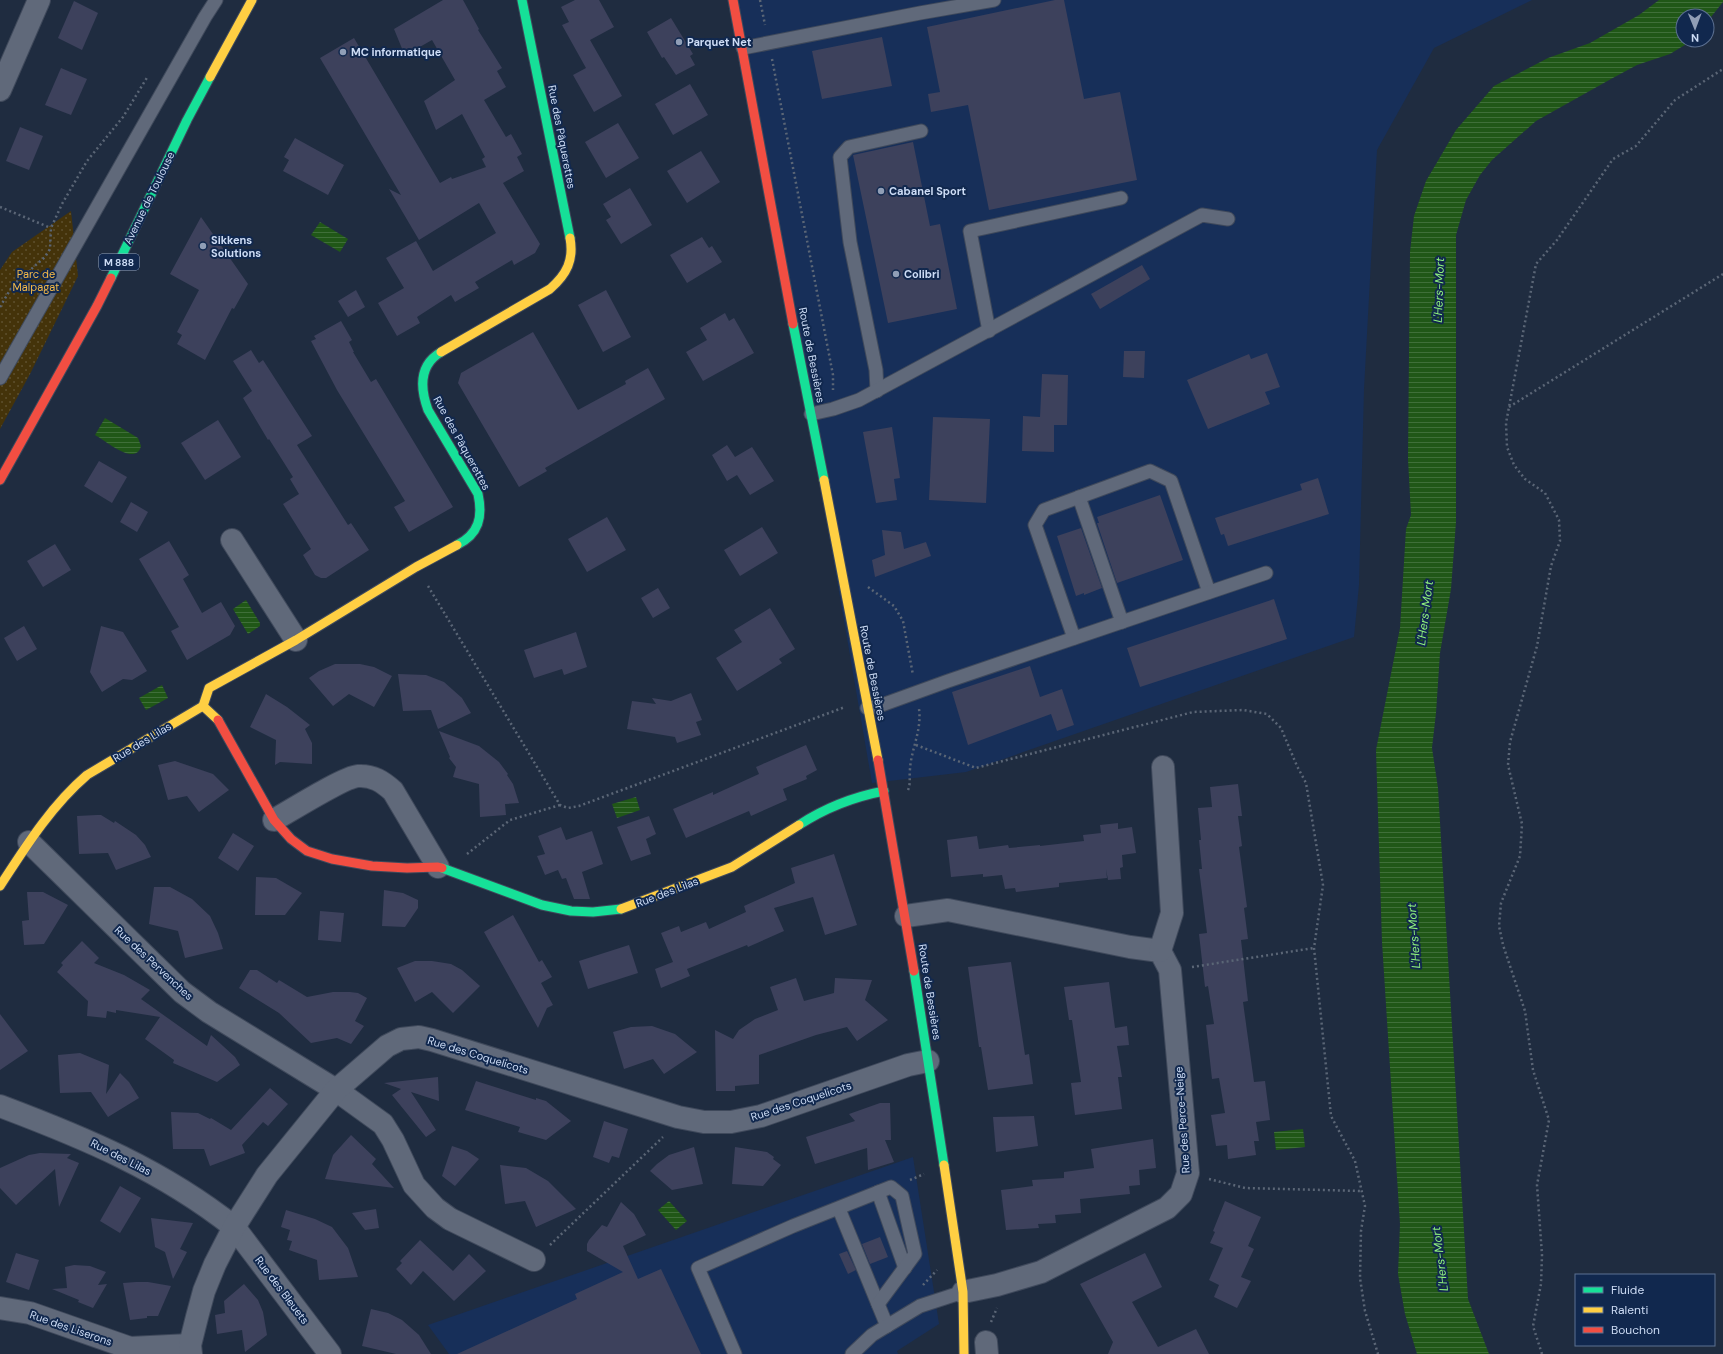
<svg xmlns="http://www.w3.org/2000/svg" width="1723" height="1354" font-family="'DM Sans',sans-serif">
	<style>
		.built { fill: #172f59 }
		.park { fill: url(#park-dots) }
		.water { fill: url(#water-rules) }
		.building { fill: #3d415c }
		.lines { fill: none; stroke-linecap: round; stroke-linejoin: round }
		.lane-casing { stroke: #3f495b; stroke-width: 15 }
		.street-casing { stroke: #3f495b; stroke-width: 24 }
		.fast-casing { stroke: #3f495b; stroke-width: 11 }
		.slow-casing { stroke: #3f495b; stroke-width: 11 }
		.jam-casing { stroke: #3f495b; stroke-width: 11 }
		.path { stroke: #5b6676; stroke-width: 2.5; stroke-dasharray: 2 3; stroke-linecap: butt }
		.lane { stroke: #60697a; stroke-width: 13 }
		.street { stroke: #60697a; stroke-width: 22 }
		.fast { stroke: #16e098; stroke-width: 9 }
		.slow { stroke: #ffcf43; stroke-width: 9 }
		.jam { stroke: #f24e42; stroke-width: 9 }
		.poi-dot { fill: #909eb6; stroke: #11284e; stroke-width: 1.5 }
		.labels { text-anchor: middle; dominant-baseline: central; stroke-width: 4; stroke-linejoin: round; paint-order: stroke }
		.shield { fill: #11284e; stroke: #95a6c3; stroke-width: 1 }
		.shield-label { font-size: 10px; font-weight: bold; fill: #cddcf5 }
		.poi-label { font-size: 11px; font-weight: bold; fill: #cddcf5; stroke: #11284e; text-anchor: start }
		.street-label { font-size: 11px; fill: #cddcf5; stroke: #11284e }
		.park-label { font-size: 11px; fill: #f5ba48; stroke: #11284e }
		.water-label { font-size: 12px; font-style: italic; fill: #90f27d; stroke: #11284e }
	</style>
	<defs>
		<pattern id="park-dots" width="8" height="8" patternUnits="userSpaceOnUse"><rect width="8" height="8" fill="#44330a"/><path d="M2 2h.1M6 6h.1" fill="none" stroke="#5e502e" stroke-width="1.8" stroke-linecap="round"/></pattern>
		<pattern id="water-rules" width="6" height="5" patternUnits="userSpaceOnUse"><rect width="6" height="5" fill="#205717"/><path d="M0 2.5h6" fill="none" stroke="#3f6f39"/></pattern>
	</defs>
	<rect width="100%" height="100%" fill="#1f2c40"/>
	<g class="built">
		<path d="M737,0H1532L1434,48L1377,150L1364,389L1359,585L1354,637L966,772L872,783Z"/>
		<path d="M913,1157L939,1324L897,1351L898,1354H449L428,1325Z"/>
	</g>
	<path class="park" d="M71,211L78,276L30,374L0,429V270L12,252Z"/>
	<g class="water">
		<path d="M1659,0H1723V2L1707,22V16H1683V40H1693L1670,54L1637,65L1611,79L1536,121L1492,160L1480,175L1466,200L1456,235V522L1451,589L1440,653L1436,713L1432,748L1438,788L1468,1299L1489,1354H1417L1405,1314L1398,1274L1400,1224L1382,942L1376,750L1400,628L1406,529L1411,515L1408,459L1410,252L1414,216L1426,181L1456,130L1494,86L1548,58L1590,43L1639,15Z"/>
		<path d="M320,222L348,239L340,252L311,235Z"/>
		<path d="M105,418L138,438L141,446C136,467 106,441 95,435Z"/>
		<path d="M246,600L260,623V626L248,634L233,609Z"/>
		<path d="M162,685L168,698L146,710L139,698Z"/>
		<path d="M636,797L640,810L617,818L612,804Z"/>
		<path d="M1303,1129L1305,1147L1276,1150L1274,1132Z"/>
		<path d="M669,1201L687,1221L676,1230L658,1210Z"/>
	</g>
	<g class="building">
		<path d="M443,0H463L479,29L478,30L502,68L497,71L506,87L484,100L506,137L511,134L522,154L517,157L524,171L503,183L540,244L535,253L514,265L512,260L475,282L479,288L455,302L451,295L417,317L420,323L397,336L378,303L404,288L386,258L416,241L433,271L496,233L479,203L419,240L389,189L401,195L320,58L354,38L440,183L451,177L452,179L486,167L482,159L485,157L462,114L436,130L424,101L455,80L432,40L411,52L409,48L403,51L394,29Z"/>
		<path d="M575,0H599L614,27L590,40L622,96L594,112L573,75L586,68L562,25L569,22L561,7Z"/>
		<path d="M1055,0H1064L1084,99L1120,92L1137,180L989,210L968,105L931,112L928,94L940,92L927,27Z"/>
		<path d="M74,1L98,13L82,50L58,38Z"/>
		<path d="M671,18L693,54L690,56L695,65L676,75L664,57L662,58L647,32Z"/>
		<path d="M882,37L892,86L822,99L812,51Z"/>
		<path d="M61,68L87,79L71,115L45,105Z"/>
		<path d="M690,84L708,115L673,135L655,104Z"/>
		<path d="M618,123L639,158L606,178L585,142Z"/>
		<path d="M20,127L43,136L29,170L6,161Z"/>
		<path d="M295,138L344,165L328,195L283,171L289,160L284,157Z"/>
		<path d="M913,142L930,226L940,224L957,309L888,323L853,155Z"/>
		<path d="M701,151L720,182L687,203L667,171Z"/>
		<path d="M630,188L652,225L621,244L606,220L611,217L603,204Z"/>
		<path d="M201,217L248,284L234,309L232,308L205,360L177,344L182,335L177,332L199,290L170,274Z"/>
		<path d="M702,237L709,248L712,246L722,262L687,283L670,255Z"/>
		<path d="M1142,265L1150,279L1100,309L1091,294Z"/>
		<path d="M356,290L365,307L348,317L338,301Z"/>
		<path d="M606,290L631,337L603,352L578,305Z"/>
		<path d="M725,313L729,321L734,318L754,353L703,381L686,352L707,340L700,328Z"/>
		<path d="M341,321L352,340L349,342L354,352H353L371,382L376,379L453,507L409,532L394,507L405,501L337,390L311,341L316,339L314,336Z"/>
		<path d="M533,332L578,410L626,384L625,381L648,368L665,399L545,468L547,471L519,487L458,383L461,373Z"/>
		<path d="M251,350L259,363L263,360L312,436L297,445L348,525L351,523L369,550L326,578H321L315,575L303,555L311,549L283,504L299,494L290,479L293,477L269,439L268,440L243,398L252,391L233,361Z"/>
		<path d="M1124,351H1145L1144,378L1123,377Z"/>
		<path d="M1267,353L1280,387L1265,392L1270,404L1208,429L1187,380L1249,354L1251,359Z"/>
		<path d="M1042,374L1068,375L1067,425H1054V452L1022,451L1023,416L1040,417Z"/>
		<path d="M933,417L990,419L986,503L929,500Z"/>
		<path d="M218,420L241,457L205,480L181,443Z"/>
		<path d="M892,427L900,478L894,479L897,500L876,503L863,432Z"/>
		<path d="M727,445L735,457L752,447L774,481L750,495L737,475L727,481L712,455Z"/>
		<path d="M99,461L127,477L112,503L84,486Z"/>
		<path d="M1318,478L1329,514L1228,546L1224,534L1221,535L1215,518L1302,490L1300,484Z"/>
		<path d="M1160,495L1183,560L1117,583L1097,523H1099L1097,517Z"/>
		<path d="M131,502L148,512L137,532L120,522Z"/>
		<path d="M607,517L626,550L587,572L568,539Z"/>
		<path d="M762,527L778,553L740,576L724,550Z"/>
		<path d="M1081,528L1102,588L1084,595V593L1076,596L1057,536Z"/>
		<path d="M882,530L901,532L904,549L926,542L931,556L875,577L872,560L885,555Z"/>
		<path d="M169,541L189,575L183,579L202,613L221,602L235,626L230,635L187,660L171,631L179,627L139,559Z"/>
		<path d="M55,544L71,570L43,587L27,561Z"/>
		<path d="M658,588L670,608L653,618L641,598Z"/>
		<path d="M1274,599L1287,639L1140,687L1127,648Z"/>
		<path d="M770,608L795,649L779,659L782,663L737,691L716,658L742,642L734,630Z"/>
		<path d="M24,626L37,649L17,661L4,638Z"/>
		<path d="M101,626L123,632L147,671L132,680L123,679L102,692L90,672Z"/>
		<path d="M576,632L587,667L564,675L562,669L534,678L524,650Z"/>
		<path d="M335,664H360L374,667L392,676L374,707L349,694L333,706L309,678L319,671Z"/>
		<path d="M1030,666L1040,697L1062,689L1074,725L1057,731L1051,714L968,745L952,692Z"/>
		<path d="M398,674L426,675L444,682L462,698L471,713L438,729L431,710L403,711Z"/>
		<path d="M691,693L702,720L696,722L701,735L677,743L675,737L627,729L632,701L656,704L652,698L671,701Z"/>
		<path d="M266,694L287,707L310,725L305,729L312,743V764L280,762L275,765L276,740L250,727Z"/>
		<path d="M439,731L479,746L499,762L508,774L507,775L513,784L519,803L505,804L506,815L480,817L479,784L453,777L456,767L449,758L450,757Z"/>
		<path d="M806,745L817,770L806,776L807,779L783,789L787,800L751,816L749,811L686,838L673,809L713,792V795L759,774L756,767Z"/>
		<path d="M175,761L213,774L229,790L199,812L187,796L168,800L158,765Z"/>
		<path d="M1238,784L1242,816H1238L1242,846L1239,847L1247,907L1244,908L1248,939L1241,940L1248,1001L1243,1002L1254,1082L1265,1081L1270,1120L1256,1122L1259,1141H1254L1256,1155L1228,1159L1227,1145L1216,1146L1211,1115L1225,1113L1219,1078L1212,1079L1206,1025L1214,1024L1208,986L1205,987L1199,934L1207,933L1199,869H1202L1199,840H1201L1198,808L1212,807L1210,787Z"/>
		<path d="M97,815H101L114,823L115,821L136,835L145,845L151,857L116,870L108,853L79,854L77,816Z"/>
		<path d="M649,816L656,834L646,839L651,854L631,861L617,827Z"/>
		<path d="M1118,823V829L1132,827L1136,853L1122,855L1123,867L1120,868L1121,879L1108,880L1106,869L1107,878L1059,883V887L1016,892L1015,888L1005,889L1002,875L983,877V874L951,877L947,840L977,836L979,849L1008,845L1009,848L1040,845V846L1084,841L1083,835L1101,833L1100,825Z"/>
		<path d="M561,827L566,840L592,831L603,864L582,872L590,899H574L566,878L562,879L558,870L545,875L537,856L545,854L538,836Z"/>
		<path d="M233,833L254,846L238,871L218,858Z"/>
		<path d="M834,854L857,925L825,935L813,897L774,908L784,931L748,947L747,945L687,969L690,976L661,988L655,969L673,962L661,933L679,926L681,932L706,922L709,929L746,912L744,906L795,883L791,868Z"/>
		<path d="M256,877L276,878L302,893L285,915H255Z"/>
		<path d="M154,887H170L192,899L210,916L218,933L223,949L185,958L178,931L149,924Z"/>
		<path d="M384,890L403,893L418,900V908L405,927L382,926Z"/>
		<path d="M27,892H43L68,905L44,944L24,945L22,921L29,920Z"/>
		<path d="M320,911L344,913L341,942L318,940Z"/>
		<path d="M513,915L539,962L542,960L552,977L541,983L553,1005L547,1008L538,1028L484,932Z"/>
		<path d="M82,941L99,958L94,963L124,975L150,990L141,999L207,1046L211,1035L235,1057L240,1065L217,1082L173,1063L174,1060L145,1039L160,1017L116,1010V1013L107,1011L106,1018L87,1016L88,1001L57,972L63,965L61,963Z"/>
		<path d="M629,945L638,973L588,989L579,961Z"/>
		<path d="M415,961H432L451,964L462,970L480,986L453,1013L432,992L415,1002L397,968Z"/>
		<path d="M1011,962L1025,1055L1029,1054L1033,1084L988,1090L981,1047H979L968,967Z"/>
		<path d="M250,970H257L277,983L279,980L307,997L333,992H350L358,993L367,998L355,1021L364,1026L351,1044L337,1038L311,1043L279,1013L239,988Z"/>
		<path d="M796,978L804,1001L834,993L835,978L872,980L865,1000L888,1020L857,1041L847,1027L816,1035L759,1055V1084L735,1086V1091H716L715,1030L733,1039L739,1030L755,1019L778,1010L770,987Z"/>
		<path d="M1109,982L1115,1028L1127,1026L1129,1045L1117,1046L1122,1077H1118L1122,1109L1075,1115L1071,1083L1081,1082L1072,1020H1069L1064,987Z"/>
		<path d="M0,1014L28,1051L0,1070Z"/>
		<path d="M652,1026L675,1034L697,1052L664,1074L653,1059L624,1069L613,1032L631,1027Z"/>
		<path d="M80,1053L109,1065L106,1094L120,1073L129,1082L139,1098L108,1117L91,1092L60,1093L58,1055Z"/>
		<path d="M438,1077L439,1101L411,1092L436,1130L426,1137L392,1095L401,1089L384,1083Z"/>
		<path d="M476,1081L536,1100V1098L546,1101L571,1121L546,1140L518,1132L520,1127L465,1110Z"/>
		<path d="M270,1088L288,1104L268,1126L263,1122L242,1145L245,1153L210,1166L204,1149H173L171,1112L198,1113L210,1119L211,1118L231,1130Z"/>
		<path d="M880,1103H890L891,1140H885L894,1162L868,1170L867,1148L815,1164L806,1137L855,1121L849,1114Z"/>
		<path d="M1034,1116L1038,1146L996,1152L993,1117Z"/>
		<path d="M604,1121L628,1129L619,1158L612,1156L609,1163L593,1157Z"/>
		<path d="M351,1135L376,1159L372,1164L394,1188L325,1179L333,1155Z"/>
		<path d="M1153,1139L1156,1168L1139,1170L1140,1185L1129,1186L1130,1194L1080,1199L1081,1213L1055,1215L1056,1223L1038,1224L1039,1228L1006,1230L1001,1190L1033,1186L1032,1180L1064,1178V1172L1094,1168L1091,1149Z"/>
		<path d="M452,1146L467,1151L479,1159L455,1186L442,1176Z"/>
		<path d="M694,1147L703,1184L672,1190L650,1171L657,1164L669,1155Z"/>
		<path d="M735,1147L767,1152L774,1157L773,1159L781,1165L763,1186L732,1184Z"/>
		<path d="M40,1153L71,1154L67,1158L79,1163L59,1207L55,1169L16,1205L0,1188V1168L29,1155Z"/>
		<path d="M500,1165L526,1168L548,1181L576,1209L536,1227L525,1201L505,1204Z"/>
		<path d="M120,1186L141,1198L120,1233L100,1221Z"/>
		<path d="M1225,1201L1261,1217L1248,1246L1254,1249L1241,1277L1251,1281L1237,1308L1214,1297L1219,1285L1209,1280L1223,1248L1210,1243L1215,1232L1213,1231Z"/>
		<path d="M621,1202L634,1214L646,1235L623,1246L638,1279L661,1269L701,1354H457L577,1299L575,1294L623,1272L587,1251V1244L589,1240L602,1225L607,1227Z"/>
		<path d="M376,1209L379,1228L365,1230L352,1213Z"/>
		<path d="M286,1210L315,1219L332,1227L348,1248L358,1277L319,1280L317,1260L289,1250L292,1241L287,1240L290,1230L281,1227Z"/>
		<path d="M151,1218L193,1223L180,1249L187,1252L173,1279L165,1252L155,1247Z"/>
		<path d="M880,1237L888,1257L870,1264L862,1244Z"/>
		<path d="M420,1240L453,1271L469,1254L486,1271L454,1301L423,1271L411,1285L396,1269L402,1263L400,1261Z"/>
		<path d="M847,1251L856,1270L848,1274L839,1254Z"/>
		<path d="M16,1253L39,1260L29,1290L6,1282Z"/>
		<path d="M1145,1253L1162,1287L1132,1302L1158,1347L1196,1329L1209,1354H1108L1113,1342L1080,1284Z"/>
		<path d="M74,1265L90,1266L106,1272L98,1285L107,1284L93,1308L78,1302L79,1300L52,1289L67,1288L65,1267Z"/>
		<path d="M136,1282H148L171,1286L158,1316H147V1318L130,1320L123,1283Z"/>
		<path d="M244,1284L258,1300L263,1312L267,1335L245,1352L242,1330L217,1334L215,1315L225,1313L224,1301Z"/>
		<path d="M371,1309L388,1313L402,1320L419,1335L431,1354H396L362,1346Z"/>
	</g>
	<g class="lines">
		<defs>
			<g id="lane">
				<path d="M743,48L920,13L994,0"/>
				<path d="M989,331L970,231L1121,198"/>
				<path d="M0,378L205,17L216,0"/>
				<path d="M877,391L876,370L850,242L840,157L849,147L921,131"/>
				<path d="M811,414L833,409L859,400L1202,215L1228,219"/>
				<path d="M1079,497L1122,622"/>
				<path d="M1074,638L1035,525L1044,510L1150,471L1171,481L1209,592"/>
				<path d="M867,708L879,706L948,681L1266,573"/>
				<path d="M878,1192L905,1268"/>
				<path d="M839,1209L887,1326"/>
				<path d="M735,1354L698,1268L793,1226L891,1187L902,1196L915,1254L878,1304"/>
				<path d="M852,1354L872,1335L920,1306L963,1292"/>
			</g>
			<g id="street">
				<path d="M0,90L39,0"/>
				<path d="M232,540L296,640"/>
				<path d="M274,820C290,811 344,777 358,776C373,775 383,782 393,791L438,867"/>
				<path d="M29,842L182,992L209,1012L336,1090L383,1124L393,1140L414,1185L435,1208L450,1219L534,1260"/>
				<path d="M906,916L948,910L1130,947L1160,951L1170,970L1188,1173L1181,1194L1167,1208L1041,1272L997,1285L963,1292"/>
				<path d="M1160,951L1172,913L1163,767"/>
				<path d="M0,1106C85,1138 162,1170 234,1227L330,1354"/>
				<path d="M0,1308L30,1313L130,1348L190,1345"/>
				<path d="M986,1342L987,1354"/>
				<path d="M191,1354L190,1345L197,1317L204,1291L215,1264L234,1227L267,1175L336,1090L387,1046L401,1039L419,1037L432,1040L678,1117L704,1122H731L761,1116L908,1065L928,1061"/>
			</g>
			<g id="fast">
				<path d="M522,0L570,238"/>
				<path d="M111,278L187,120L210,77"/>
				<path d="M793,324L824,480"/>
				<path d="M441,352C419,365 420,388 428,410L478,494C483,517 479,534 457,545"/>
				<path d="M799,825C825,808 853,797 884,791"/>
				<path d="M442,868L542,905L571,911L593,912L621,909"/>
				<path d="M914,971L944,1165"/>
			</g>
			<g id="slow">
				<path d="M210,77L252,0"/>
				<path d="M441,352L550,289C567,274 574,260 570,238"/>
				<path d="M824,480L878,760"/>
				<path d="M203,706L209,688L296,640L416,567L457,545"/>
				<path d="M0,886C26,846 51,806 87,775L203,706L218,720"/>
				<path d="M621,909L732,867L799,825"/>
				<path d="M944,1165L963,1292L964,1354"/>
			</g>
			<g id="jam">
				<path d="M733,0L793,324"/>
				<path d="M0,480L97,306L111,278"/>
				<path d="M218,720L274,820L291,839L307,851L332,859L372,866L407,868L438,867L442,868"/>
				<path d="M878,760L914,971"/>
			</g>
		</defs>
		<use href="#lane" class="lane-casing"/>
		<use href="#street" class="street-casing"/>
		<use href="#fast" class="fast-casing"/>
		<use href="#slow" class="slow-casing"/>
		<use href="#jam" class="jam-casing"/>
		<g class="path">
			<path d="M760,0L765,25"/>
			<path d="M772,59L833,375V390"/>
			<path d="M0,207L51,228"/>
			<path d="M0,307L13,285L45,257L50,249L51,228L62,204L87,161L123,117L148,76"/>
			<path d="M1509,407L1723,274"/>
			<path d="M428,586L560,805L568,808L579,806L845,707"/>
			<path d="M868,587L894,606L903,621L913,675"/>
			<path d="M916,745L976,768L1193,712L1243,710L1267,714L1281,728L1297,766L1306,783L1323,885L1314,948L1331,1116L1355,1161L1365,1206L1361,1231L1360,1278L1365,1311L1378,1354"/>
			<path d="M908,790C911,783 909,777 910,769C911,750 922,730 919,709"/>
			<path d="M467,854L510,820L560,805"/>
			<path d="M1192,967L1314,948"/>
			<path d="M1209,1179L1245,1188L1362,1191"/>
			<path d="M910,1180L924,1174"/>
			<path d="M550,1245L663,1137"/>
			<path d="M923,1285L937,1270"/>
			<path d="M991,1322L997,1308"/>
			<path d="M1542,1354L1533,1326L1541,1284L1542,1255L1537,1185L1549,1120L1533,1070L1525,1011L1503,945L1499,926L1501,903L1520,856L1522,824L1508,765L1510,742L1537,646L1551,566L1560,541L1559,520L1545,493L1525,479L1514,465L1507,447L1506,423L1536,264L1557,240L1613,159L1636,146L1675,100L1723,69"/>
		</g>
		<use href="#lane" class="lane"/>
		<use href="#street" class="street"/>
		<use href="#fast" class="fast"/>
		<use href="#slow" class="slow"/>
		<use href="#jam" class="jam"/>
	</g>
	<g class="poi-dot">
		<circle cx="679" cy="42" r="4"/>
		<circle cx="343" cy="52" r="4"/>
		<circle cx="881" cy="191" r="4"/>
		<circle cx="203" cy="246" r="4"/>
		<circle cx="896" cy="274" r="4"/>
	</g>
	<g class="labels">
		<rect class="shield" x="99" y="254" width="40" height="16" rx="3"/>
		<g class="shield-label">
			<text x="119" y="262">M 888</text>
		</g>
		<g class="poi-label">
			<text x="687" y="42">Parquet Net</text>
			<text x="351" y="52">MC informatique</text>
			<text x="889" y="191">Cabanel Sport</text>
			<text x="211" y="240">Sikkens<tspan x="211" dy="13">Solutions</tspan></text>
			<text x="904" y="274">Colibri</text>
		</g>
		<g class="street-label">
			<text transform="translate(562 137) rotate(79)">Rue des Pâquerettes</text>
			<text transform="translate(149 198) rotate(-64)">Avenue de Toulouse</text>
			<text transform="translate(812 355) rotate(79)">Route de Bessières</text>
			<text transform="translate(462 443) rotate(61)">Rue des Pâquerettes</text>
			<text transform="translate(873 673) rotate(79)">Route de Bessières</text>
			<text transform="translate(142 742) rotate(-31)">Rue des Lilas</text>
			<text transform="translate(667 892) rotate(-21)">Rue des Lilas</text>
			<text transform="translate(154 963) rotate(43)">Rue des Pervenches</text>
			<text transform="translate(930 992) rotate(81)">Route de Bessières</text>
			<text transform="translate(478 1055) rotate(17)">Rue des Coquelicots</text>
			<text transform="translate(801 1101) rotate(-18)">Rue des Coquelicots</text>
			<text transform="translate(1182 1120) rotate(-94)">Rue des Perce-Neige</text>
			<text transform="translate(121 1157) rotate(27)">Rue des Lilas</text>
			<text transform="translate(282 1290) rotate(53)">Rue des Bleuets</text>
			<text transform="translate(71 1328) rotate(19)">Rue des Liserons</text>
		</g>
		<g class="park-label">
			<text x="36" y="274">Parc de<tspan x="36" dy="13">Malpagat</tspan></text>
		</g>
		<g class="water-label">
			<text transform="translate(1439 290) rotate(-88)">L'Hers-Mort</text>
			<text transform="translate(1425 613) rotate(-83)">L'Hers-Mort</text>
			<text transform="translate(1414 936) rotate(-94)">L'Hers-Mort</text>
			<text transform="translate(1440 1259) rotate(-97)">L'Hers-Mort</text>
		</g>
	</g>
	<rect x="1575" y="1274" width="140" height="72" fill="#11284e" stroke="#5c7091"/>
	<rect x="1583" y="1287" width="20" height="6" fill="#16e098" stroke="#5c7091"/>
	<text x="1611" y="1294" font-size="12" fill="#cddcf5">Fluide</text>
	<rect x="1583" y="1307" width="20" height="6" fill="#ffcf43" stroke="#5c7091"/>
	<text x="1611" y="1314" font-size="12" fill="#cddcf5">Ralenti</text>
	<rect x="1583" y="1327" width="20" height="6" fill="#f24e42" stroke="#5c7091"/>
	<text x="1611" y="1334" font-size="12" fill="#cddcf5">Bouchon</text>
	<g transform="translate(1695 28) rotate(179)"><circle r="19" fill="#11284e" stroke="#5c7091"/>
	<path d="M0-3L7 15L0 10L-7 15Z" fill="#909eb6"/>
	<text y="-6" font-size="11" font-weight="bold" text-anchor="middle" fill="#cddcf5">N</text>
	</g>
</svg>
